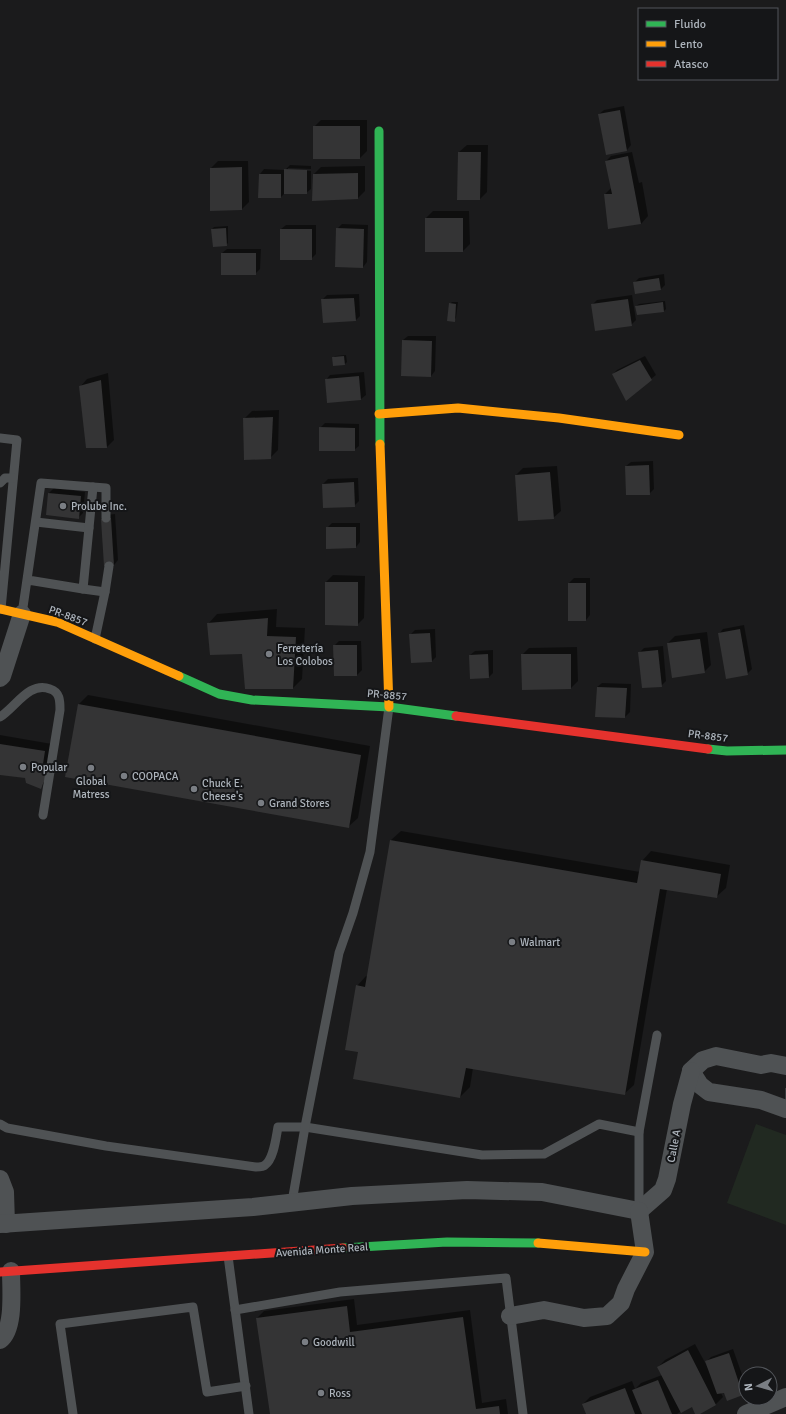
<svg xmlns="http://www.w3.org/2000/svg" width="786" height="1414" font-family="Signika,sans-serif">
	<style>
		.green { fill: #212921 }
		.shadow { fill: #0007 }
		.building { fill: #343435 }
		.lines { fill: none; stroke-linecap: round; stroke-linejoin: round }
		.street-tunnel { stroke: #383a3c; stroke-width: 18; stroke-dasharray: 18 9; stroke-linecap: butt }
		.lane { stroke: #4f5254; stroke-width: 9 }
		.street { stroke: #4f5254; stroke-width: 18 }
		.fast { stroke: #30b455; stroke-width: 9 }
		.slow { stroke: #ff9f0a; stroke-width: 9 }
		.jam { stroke: #e5322d; stroke-width: 9 }
		.poi-dot { fill: #7a7e84; stroke: #151618; stroke-width: 1.5 }
		.labels { text-anchor: middle; dominant-baseline: central; stroke-width: 4; stroke-linejoin: round; paint-order: stroke }
		.poi-label { font-size: 11px; fill: #adb4bc; stroke: #151618; text-anchor: start }
		.street-label { font-size: 11px; fill: #adb4bc; stroke: #151618 }
	</style>
	<rect width="100%" height="100%" fill="#1b1b1c"/>
	<path class="green" d="M756,1124L786,1135V1225L727,1203Z"/>
	<g class="shadow">
		<path d="M624,106L631,145L627,150L599,114L604,110Z"/>
		<path d="M321,120H367V151L360,158L314,127Z"/>
		<path d="M467,145H488L487,192L480,199H458L459,152Z"/>
		<path d="M632,152L639,183L642,182L648,216L641,224L605,194L612,187L606,161L611,156Z"/>
		<path d="M218,161H248L249,202L242,209L211,210V168Z"/>
		<path d="M290,165L311,166V169L288,168V170L311,171V189L306,193H285L281,197L260,174L264,169L285,170Z"/>
		<path d="M365,166V191L358,198L314,174L321,167Z"/>
		<path d="M433,211H469L470,244L463,251L426,218Z"/>
		<path d="M342,224L368,225L367,262L363,267L337,229Z"/>
		<path d="M286,225H316V254L311,259L281,229Z"/>
		<path d="M228,226V243L226,245L212,229L214,227Z"/>
		<path d="M227,249H261L260,269L255,274L222,253Z"/>
		<path d="M664,274L665,285L661,289L634,283L639,278Z"/>
		<path d="M359,294L360,316L355,321L322,300L327,295Z"/>
		<path d="M632,295L636,320L631,325L592,305L597,300Z"/>
		<path d="M665,301L666,309L664,311L636,306L639,304Z"/>
		<path d="M452,302H458L456,318L454,320L450,304Z"/>
		<path d="M408,336H436L435,371L431,376L403,340Z"/>
		<path d="M346,355L347,362L345,364L333,358L335,356Z"/>
		<path d="M645,356L656,375L651,379L613,374L617,370Z"/>
		<path d="M364,372L366,395L361,399L327,402L326,380L330,375Z"/>
		<path d="M108,373L114,440L107,447L80,387L87,379Z"/>
		<path d="M279,410L278,450L270,458L244,419L252,411Z"/>
		<path d="M325,423L359,424V446L354,450L320,428Z"/>
		<path d="M653,461L654,489L649,494L626,466L631,462Z"/>
		<path d="M557,466L561,511L553,518L516,475L523,468Z"/>
		<path d="M358,478L359,501L354,506L323,484L328,479Z"/>
		<path d="M54,488L85,492L83,513L78,518L47,514L49,493Z"/>
		<path d="M115,514L118,560L114,565L106,515Z"/>
		<path d="M332,523H360V542L356,547L327,528Z"/>
		<path d="M333,575L365,576L364,618L357,625L326,582Z"/>
		<path d="M574,578H590V615L586,620L569,583Z"/>
		<path d="M277,609L276,627L305,628L302,679L293,688L243,653L208,624L217,614Z"/>
		<path d="M744,625L752,669L747,674L719,634L723,629Z"/>
		<path d="M435,629L436,657L432,661L410,635L415,630Z"/>
		<path d="M707,632L711,665L704,672L668,643L675,636Z"/>
		<path d="M339,641H361L362,670L357,675L334,646Z"/>
		<path d="M663,646L666,681L661,686L640,652L644,648Z"/>
		<path d="M577,647L578,681L571,688L522,655L529,648Z"/>
		<path d="M493,650V673L489,677L470,655L475,651Z"/>
		<path d="M602,683L631,684L630,712L625,717L597,687Z"/>
		<path d="M88,695L370,746L358,818L348,827L79,704Z"/>
		<path d="M0,735L52,744L48,780L40,788L26,777L0,774Z"/>
		<path d="M401,831L640,872L642,861L651,851L730,865L726,888L716,897L667,889L634,1085L624,1094L473,1068L470,1087L460,1097L359,1051L357,986L366,976L368,977L391,840Z"/>
		<path d="M354,1299L357,1325L470,1310L482,1403L506,1399L508,1414H271L257,1318L264,1311Z"/>
		<path d="M695,1344L708,1368L707,1361L711,1357L733,1349L746,1386V1391L743,1394L721,1393L723,1397L716,1404L697,1414L692,1406L681,1411L677,1414H587L583,1404L590,1397L632,1381L635,1389L641,1383L662,1375L658,1367L665,1360Z"/>
	</g>
	<g class="building">
		<path d="M620,110L627,151L606,155L598,114Z"/>
		<rect x="313" y="126" width="47" height="33"/>
		<path d="M458,152H481L480,200H457Z"/>
		<path d="M628,156L641,224L608,229L604,194H612L605,161Z"/>
		<path d="M242,167V210L210,211V168Z"/>
		<path d="M284,169L307,170V194H284Z"/>
		<path d="M358,173V199L312,201L313,174Z"/>
		<path d="M259,174H281V198H258Z"/>
		<rect x="425" y="218" width="38" height="34"/>
		<path d="M226,228L227,246L213,247L211,229Z"/>
		<path d="M336,228L364,229L363,268L335,267Z"/>
		<rect x="280" y="229" width="32" height="31"/>
		<rect x="221" y="253" width="35" height="22"/>
		<path d="M659,278L661,290L635,294L633,282Z"/>
		<path d="M354,298L356,321L323,323L321,299Z"/>
		<path d="M628,299L632,326L595,331L591,304Z"/>
		<path d="M663,302L664,312L637,315L635,306Z"/>
		<path d="M449,303L456,304L455,322L447,321Z"/>
		<path d="M402,340L432,341L431,377L401,376Z"/>
		<path d="M344,356L345,365L333,366L332,357Z"/>
		<path d="M640,360L652,380L626,401L612,374Z"/>
		<path d="M359,376L361,400L327,403L325,379Z"/>
		<path d="M101,380L107,448H86L79,386Z"/>
		<path d="M273,417L271,459L244,460L243,418Z"/>
		<path d="M319,427L355,428V451H319Z"/>
		<path d="M649,465L650,495H626L625,466Z"/>
		<path d="M550,472L554,519L518,521L515,475Z"/>
		<path d="M354,482L355,507L323,508L322,484Z"/>
		<path d="M48,493L81,496L79,519L46,515Z"/>
		<path d="M111,518L114,566H104L101,519Z"/>
		<path d="M326,527H356V548L326,549Z"/>
		<path d="M325,582H358V626L325,625Z"/>
		<rect x="568" y="583" width="18" height="38"/>
		<path d="M268,618L267,636L296,637L293,689H245L242,654L210,655L207,623Z"/>
		<path d="M740,629L748,675L726,679L718,633Z"/>
		<path d="M430,633L432,662L411,663L409,634Z"/>
		<path d="M700,639L705,673L672,678L667,643Z"/>
		<path d="M333,645H357V676H334Z"/>
		<path d="M658,650L662,687L642,688L638,652Z"/>
		<path d="M488,654L489,678L470,679L469,655Z"/>
		<path d="M521,654H571V689L522,690Z"/>
		<path d="M597,687L627,688L625,718L595,717Z"/>
		<path d="M78,704L361,755L349,828L65,777Z"/>
		<path d="M0,744L45,751L43,764L45,765V769L48,771L41,789L26,783L25,778L0,775Z"/>
		<path d="M390,840L637,883L641,860L721,874L717,898L660,889L625,1095L466,1068L460,1098L353,1079L358,1052L345,1050L356,985L365,987Z"/>
		<path d="M347,1306L350,1332L463,1317L476,1409L499,1406L500,1414H270L256,1318Z"/>
		<path d="M688,1350L716,1405L700,1414H695L692,1407L681,1413L657,1367Z"/>
		<path d="M729,1353L743,1395L727,1401L724,1393L717,1394L705,1361Z"/>
		<path d="M658,1380L672,1414H642L632,1390Z"/>
		<path d="M625,1388L635,1414H586L582,1404Z"/>
	</g>
	<g class="lines">
		<path class="street-tunnel" d="M785,1097H786"/>
		<g class="lane">
			<path d="M0,438L17,440L1,609"/>
			<path d="M0,483L5,478H13"/>
			<path d="M93,487L106,488V518"/>
			<path d="M36,522L89,528"/>
			<path d="M83,589L105,592"/>
			<path d="M22,614L41,483L93,487L83,589L28,580"/>
			<path d="M95,639L105,592L109,566"/>
			<path d="M0,717C16,707 29,681 50,689C60,692 60,701 60,710L43,815"/>
			<path d="M0,1124L7,1128L106,1146L256,1167C259,1167 263,1167 265,1165C274,1159 276,1137 278,1127H305L482,1155L544,1154L599,1124L639,1132"/>
			<path d="M292,1202L305,1127L339,953L353,913L370,852L389,707"/>
			<path d="M639,1210V1132L657,1035"/>
			<path d="M228,1256L249,1414"/>
			<path d="M235,1310L340,1292L506,1278L523,1414"/>
			<path d="M73,1414L60,1324L193,1307L207,1392L246,1386"/>
		</g>
		<g class="street">
			<path d="M0,678L2,676L22,614"/>
			<path d="M691,1071L700,1085L709,1092L761,1100L786,1109"/>
			<path d="M691,1071L703,1060L716,1056L761,1065L771,1063L786,1066"/>
			<path d="M0,1179L5,1192L6,1224"/>
			<path d="M639,1211L663,1190L667,1179L682,1104L691,1071"/>
			<path d="M0,1224L253,1207L352,1196L467,1190L542,1192L639,1211"/>
			<path d="M510,1316L544,1310L584,1318L607,1316L621,1303L626,1289L645,1252L639,1211"/>
			<path d="M0,1340C15,1329 11,1289 11,1271"/>
			<path d="M746,1414L786,1397"/>
		</g>
		<g class="fast">
			<path d="M379,131L380,444"/>
			<path d="M179,676L219,694L252,700L389,707L456,716"/>
			<path d="M708,749L727,751L786,750"/>
			<path d="M343,1248L447,1242L538,1243"/>
		</g>
		<g class="slow">
			<path d="M379,414L458,408L559,418L679,435"/>
			<path d="M380,444L389,707"/>
			<path d="M0,609L57,622L179,676"/>
			<path d="M538,1243L645,1252"/>
		</g>
		<g class="jam">
			<path d="M456,716L708,749"/>
			<path d="M0,1272L343,1248"/>
		</g>
	</g>
	<g class="poi-dot">
		<circle cx="63" cy="506" r="4"/>
		<circle cx="269" cy="654" r="4"/>
		<circle cx="23" cy="767" r="4"/>
		<circle cx="91" cy="768" r="4"/>
		<circle cx="124" cy="776" r="4"/>
		<circle cx="194" cy="789" r="4"/>
		<circle cx="261" cy="803" r="4"/>
		<circle cx="512" cy="942" r="4"/>
		<circle cx="305" cy="1342" r="4"/>
		<circle cx="321" cy="1393" r="4"/>
	</g>
	<g class="labels">
		<g class="poi-label">
			<text x="71" y="506">Prolube Inc.</text>
			<text x="277" y="648">Ferretería<tspan x="277" dy="13">Los Colobos</tspan></text>
			<text x="31" y="767">Popular</text>
			<text x="132" y="776">COOPACA</text>
			<text x="91" y="781" text-anchor="middle">Global<tspan x="91" dy="13">Matress</tspan></text>
			<text x="202" y="783">Chuck E.<tspan x="202" dy="13">Cheese's</tspan></text>
			<text x="269" y="803">Grand Stores</text>
			<text x="520" y="942">Walmart</text>
			<text x="313" y="1342">Goodwill</text>
			<text x="329" y="1393">Ross</text>
		</g>
		<g class="street-label">
			<text transform="translate(68 616) rotate(20)">PR-8857</text>
			<text transform="translate(387 695) rotate(5)">PR-8857</text>
			<text transform="translate(708 736) rotate(7)">PR-8857</text>
			<text transform="translate(674 1146) rotate(-79)">Calle A</text>
			<text transform="translate(322 1250) rotate(-4)">Avenida Monte Real</text>
		</g>
	</g>
	<rect x="638" y="8" width="140" height="72" fill="#151618" stroke="#52555a"/>
	<rect x="646" y="21" width="20" height="6" fill="#30b455" stroke="#52555a"/>
	<text x="674" y="28" font-size="12" fill="#adb4bc">Fluido</text>
	<rect x="646" y="41" width="20" height="6" fill="#ff9f0a" stroke="#52555a"/>
	<text x="674" y="48" font-size="12" fill="#adb4bc">Lento</text>
	<rect x="646" y="61" width="20" height="6" fill="#e5322d" stroke="#52555a"/>
	<text x="674" y="68" font-size="12" fill="#adb4bc">Atasco</text>
	<g transform="translate(758 1386) rotate(264)"><circle r="19" fill="#151618" stroke="#52555a"/>
	<path d="M0-3L7 15L0 10L-7 15Z" fill="#7a7e84"/>
	<text y="-6" font-size="11" font-weight="bold" text-anchor="middle" fill="#adb4bc">N</text>
	</g>
</svg>
